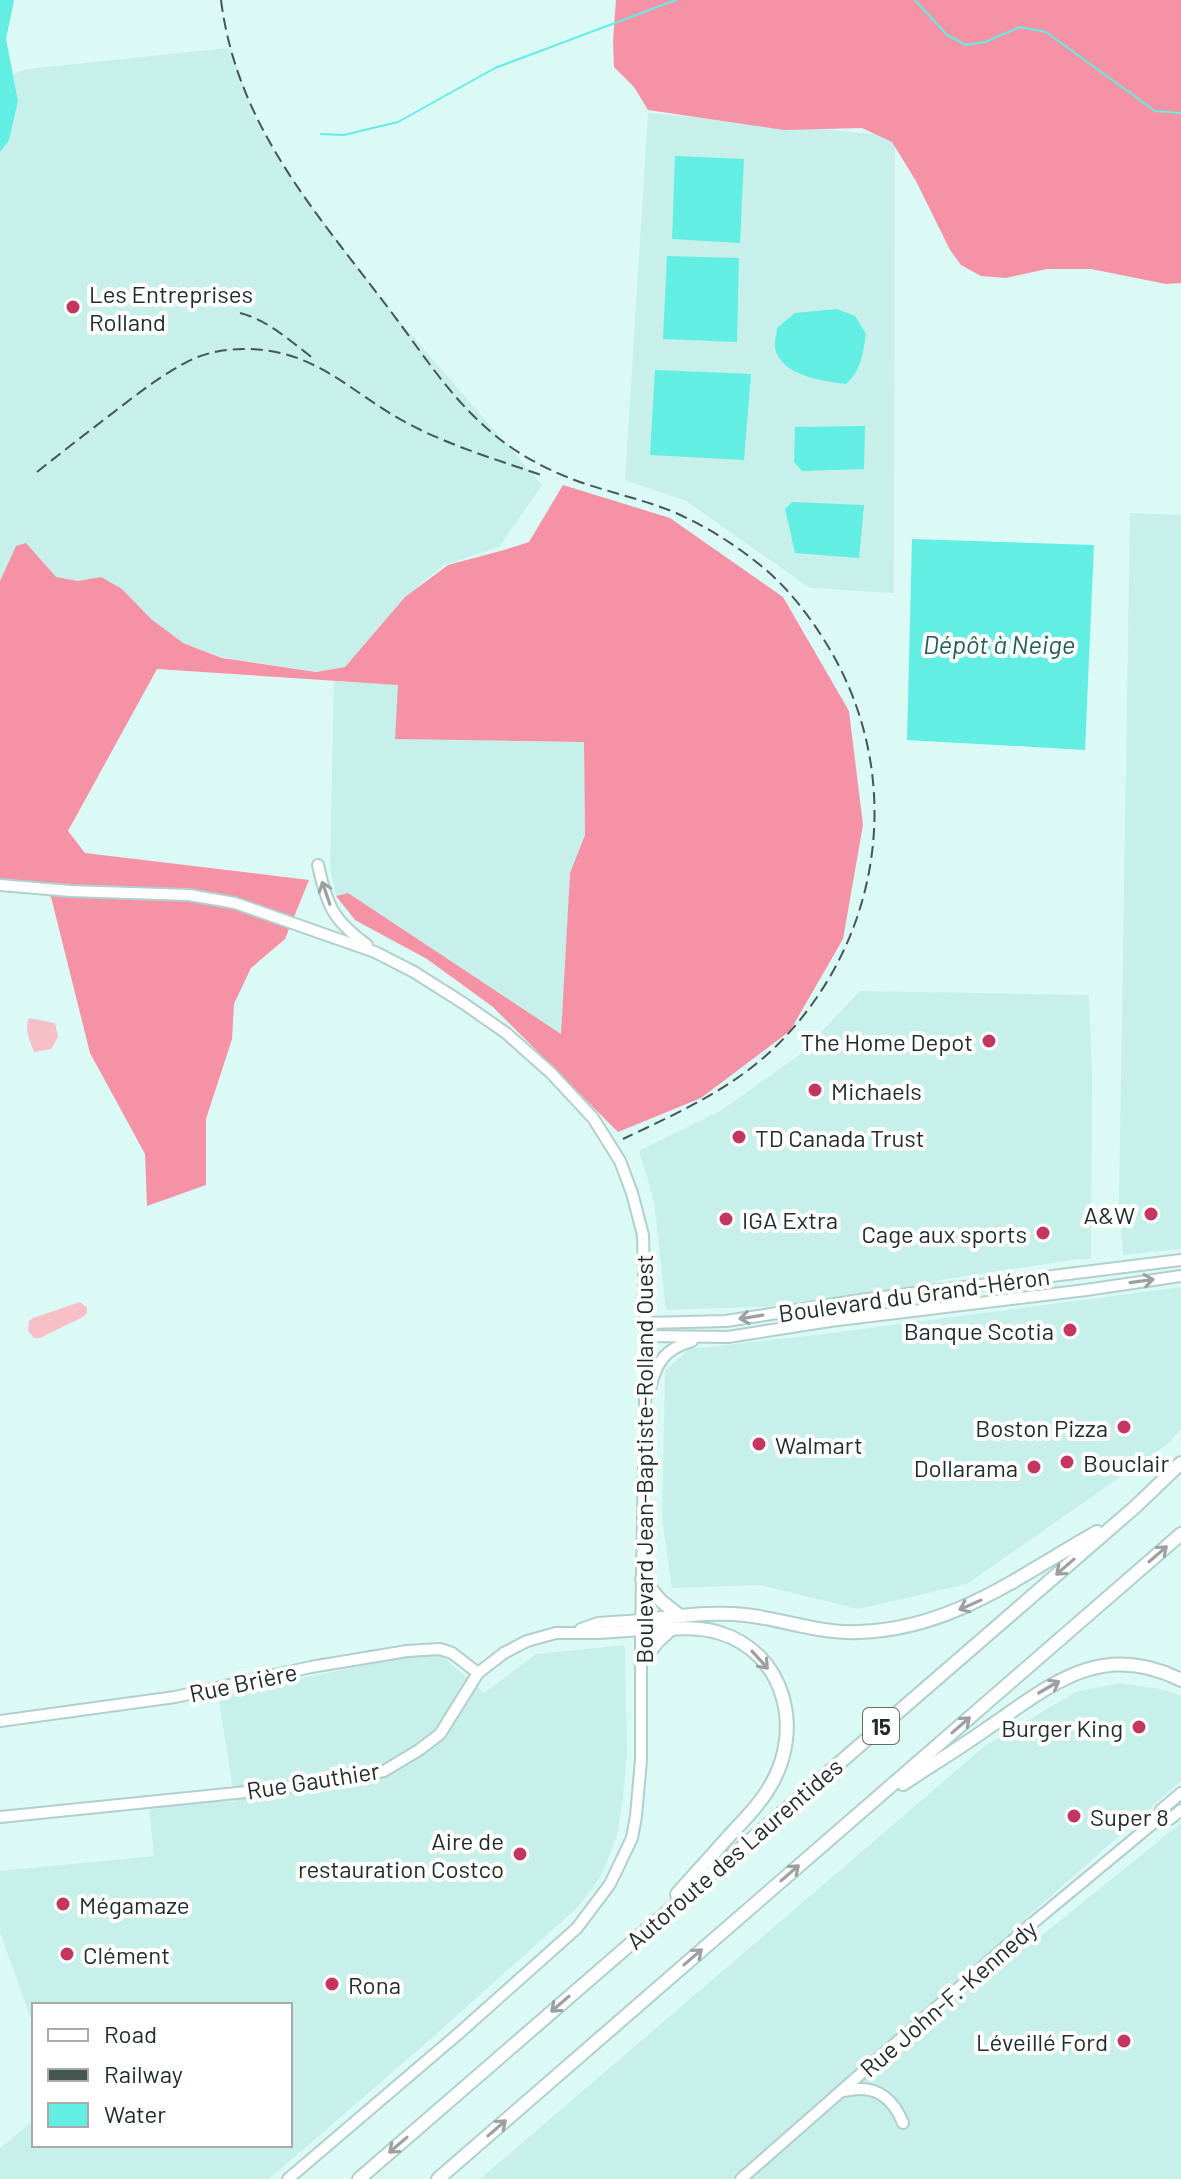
<svg xmlns="http://www.w3.org/2000/svg" width="1181" height="2179" font-family="Barlow,sans-serif">
	<style>
		.built { fill: #c7f0eb }
		.green { fill: #f7c0c9 }
		.forest { fill: #f692a6 }
		.water { fill: #62eee2 }
		.lines { fill: none; stroke-linecap: round; stroke-linejoin: round }
		.stream { stroke: #62eee2; stroke-width: 2 }
		.secondary-casing { stroke: #b1cfcc; stroke-width: 14 }
		.highway-casing { stroke: #b1cfcc; stroke-width: 16 }
		.secondary { stroke: #fff; stroke-width: 10 }
		.highway { stroke: #fff; stroke-width: 12 }
		.rail { stroke: #465653; stroke-width: 2; stroke-dasharray: 12 6; stroke-linecap: butt }
		.oneway { stroke: #9ba0a0 }
		.poi-dot { fill: #c43660; stroke: #fff; stroke-width: 3 }
		.labels { text-anchor: middle; dominant-baseline: central; stroke-width: 8; stroke-linejoin: round; paint-order: stroke }
		.shield { fill: #fff; stroke: #646c6b; stroke-width: 2 }
		.shield-label { font-size: 22px; font-weight: bold; fill: #212d2b }
		.poi-label { font-size: 24px; fill: #212d2b; stroke: #fff; text-anchor: start }
		.street-label { font-size: 24px; fill: #212d2b; stroke: #fff }
		.water-label { font-size: 26px; font-style: italic; fill: #235d58; stroke: #fff }
	</style>
	<rect width="100%" height="100%" fill="#dbfaf6"/>
	<g class="built">
		<path d="M227,48L231,49L253,114L287,173L390,310L542,485L499,547L444,565L405,597L345,667L316,672L222,657L183,643L149,619L78,584L56,579L16,546L0,581V152L9,140L18,101L13,74L28,69Z"/>
		<path d="M648,113L895,136L894,593L810,588L686,501L625,480Z"/>
		<path d="M1130,513L1181,515V1249L1123,1255L1119,1201Z"/>
		<path d="M334,681L399,685L395,739L584,742L585,835L570,873L561,1034L348,893L336,896L330,867Z"/>
		<path d="M860,991L1089,995L1092,1073L1091,1259H1080L940,1280L909,1297L843,1304L666,1310L654,1201L639,1151L720,1111L798,1056Z"/>
		<path d="M1181,1287V1428L1170,1442L967,1584L858,1609L761,1585L672,1588L662,1519L665,1371L689,1349L816,1335Z"/>
		<path d="M625,1645L627,1754L623,1798L617,1835L601,1876L579,1906L434,2036L269,2179H0V2148L34,2120V2145H290V2005H34V2028L0,1932V1871L154,1856L148,1798L235,1802L218,1695L411,1656L441,1655L484,1693L536,1654Z"/>
		<path d="M1120,1683L1165,1690L1181,1696V1781L1025,1919L1030,1945L1181,1823V2179H480L986,1745L1076,1692Z"/>
	</g>
	<g class="green">
		<path d="M29,1018L55,1023L58,1037L51,1049L34,1052C30,1041 24,1029 29,1018Z"/>
		<path d="M80,1302L87,1308V1313L83,1317L40,1338H34L28,1331L29,1321L33,1318Z"/>
	</g>
	<g class="forest">
		<path d="M616,0H1181V283L1166,284L1091,269H1047L1006,278L981,276L961,265L950,250L916,181L892,142L862,128L784,130L648,110L634,87L614,67L613,41Z"/>
		<path d="M563,485L670,518L783,597L849,711L863,825L843,939L790,1031L701,1098L618,1132L493,1007L427,959L355,920L336,896L348,893L561,1034L570,873L585,835L584,742L395,739L398,685L157,669L68,831L85,853L309,880L285,939L251,968L234,1004L232,1039L206,1119V1185L147,1206L145,1154L90,1053L50,893L0,886V581L16,546L26,543L56,577L78,581L101,577L122,589L151,619L183,643L222,658L316,672L345,667L405,597L448,565L504,550L529,542Z"/>
	</g>
	<g class="water">
		<path d="M0,0H14L6,39L18,101L9,140L0,152Z"/>
		<path d="M675,156L744,159L740,243L672,239Z"/>
		<path d="M667,256L739,258L737,342L663,339Z"/>
		<path d="M837,309L855,316L866,334C863,353 861,371 846,384C823,381 781,376 775,348C774,342 777,334 777,328L795,313Z"/>
		<path d="M655,370L751,374L744,460L650,455Z"/>
		<path d="M865,426L864,469L802,471L794,462L795,427Z"/>
		<path d="M792,502L864,505L859,558L795,553L785,509Z"/>
		<path d="M912,539L1094,545L1085,750L907,740Z"/>
	</g>
	<g class="lines">
		<g class="stream">
			<path d="M915,0L947,35L966,45L985,42L1020,27L1046,32L1155,111L1181,113"/>
			<path d="M321,134L344,135L398,122L495,68L676,0"/>
		</g>
		<defs>
			<g id="secondary">
				<path d="M318,865C327,906 333,920 367,945"/>
				<path d="M0,885L71,891L189,895L235,903L375,952L414,972L463,1003L506,1033L551,1073L593,1118L620,1161L632,1193L643,1235L646,1347L641,1636V1760L636,1816L632,1838L610,1884L577,1928L458,2034L288,2179"/>
				<path d="M646,1323L726,1321L867,1299L1181,1260"/>
				<path d="M645,1336L728,1337L830,1321L1086,1290L1181,1276"/>
				<path d="M650,1388C657,1361 665,1349 692,1341"/>
				<path d="M581,1629L598,1623L642,1620"/>
				<path d="M0,1721L175,1697L311,1667L407,1651L440,1649L452,1653L478,1673"/>
				<path d="M0,1817L265,1790L355,1778L384,1771L419,1750L440,1734L478,1673L504,1653L527,1641L556,1633H599L641,1630"/>
				<path d="M1157,1820L1170,1819L1181,1810"/>
				<path d="M845,2091C874,2084 892,2096 903,2123"/>
				<path d="M741,2179L1028,1927L1157,1820L1161,1810L1181,1793"/>
			</g>
			<g id="highway">
				<path d="M642,1579L661,1601L680,1616"/>
				<path d="M642,1620C676,1617 710,1611 745,1615C783,1619 820,1634 859,1632C952,1629 1019,1576 1097,1532"/>
				<path d="M641,1630C667,1629 695,1625 720,1633C785,1653 803,1728 772,1783C761,1803 745,1819 730,1835C712,1855 694,1875 677,1894"/>
				<path d="M641,1662L658,1641L671,1629"/>
				<path d="M903,1784C930,1766 958,1749 985,1730C1049,1686 1101,1639 1181,1680"/>
				<path d="M359,2179L1135,1507L1181,1463"/>
				<path d="M438,2179L1181,1534"/>
			</g>
		</defs>
		<use href="#secondary" class="secondary-casing"/>
		<use href="#highway" class="highway-casing"/>
		<use href="#secondary" class="secondary"/>
		<use href="#highway" class="highway"/>
		<g class="rail">
			<path d="M221,0C237,126 315,211 389,309C418,347 445,390 481,423C509,450 544,469 580,482C612,493 645,500 676,513C705,526 731,542 755,561C784,583 807,612 826,643C904,769 886,928 786,1036C741,1085 682,1111 623,1139"/>
			<path d="M240,313C268,320 290,341 314,359"/>
			<path d="M37,472C62,452 88,432 114,412C140,392 165,372 195,358C210,352 227,349 243,349C315,348 349,392 407,423C450,446 498,460 544,476"/>
		</g>
	</g>
	<defs><path id="oneway-shaft" d="M-6 0H5M1.5-3L5.5 0L1.5 3" fill="none" stroke-width="1.6" stroke-linecap="round" stroke-linejoin="round" transform="scale(2)"/></defs>
	<g class="oneway">
		<use href="#oneway-shaft" transform="translate(326 893) rotate(-109)"/>
		<use href="#oneway-shaft" transform="translate(1142 1281) rotate(-8)"/>
		<use href="#oneway-shaft" transform="translate(751 1317) rotate(171)"/>
		<use href="#oneway-shaft" transform="translate(1158 1554) rotate(-41)"/>
		<use href="#oneway-shaft" transform="translate(1065 1567) rotate(139)"/>
		<use href="#oneway-shaft" transform="translate(970 1605) rotate(156)"/>
		<use href="#oneway-shaft" transform="translate(760 1660) rotate(48)"/>
		<use href="#oneway-shaft" transform="translate(1049 1687) rotate(-30)"/>
		<use href="#oneway-shaft" transform="translate(961 1725) rotate(-41)"/>
		<use href="#oneway-shaft" transform="translate(790 1873) rotate(-41)"/>
		<use href="#oneway-shaft" transform="translate(693 1957) rotate(-41)"/>
		<use href="#oneway-shaft" transform="translate(560 2004) rotate(139)"/>
		<use href="#oneway-shaft" transform="translate(497 2128) rotate(-41)"/>
		<use href="#oneway-shaft" transform="translate(398 2145) rotate(139)"/>
	</g>
	<g class="poi-dot">
		<circle cx="73" cy="307" r="8"/>
		<circle cx="989" cy="1041" r="8"/>
		<circle cx="815" cy="1090" r="8"/>
		<circle cx="739" cy="1137" r="8"/>
		<circle cx="1151" cy="1214" r="8"/>
		<circle cx="726" cy="1219" r="8"/>
		<circle cx="1043" cy="1233" r="8"/>
		<circle cx="1070" cy="1330" r="8"/>
		<circle cx="1124" cy="1427" r="8"/>
		<circle cx="759" cy="1444" r="8"/>
		<circle cx="1067" cy="1462" r="8"/>
		<circle cx="1034" cy="1467" r="8"/>
		<circle cx="1139" cy="1727" r="8"/>
		<circle cx="1074" cy="1816" r="8"/>
		<circle cx="520" cy="1854" r="8"/>
		<circle cx="63" cy="1904" r="8"/>
		<circle cx="67" cy="1954" r="8"/>
		<circle cx="332" cy="1984" r="8"/>
		<circle cx="1124" cy="2041" r="8"/>
	</g>
	<g class="labels">
		<rect class="shield" x="863" y="1708" width="36" height="36" rx="6"/>
		<g class="shield-label">
			<text x="881" y="1726">15</text>
		</g>
		<g class="poi-label">
			<text x="89" y="293">Les Entreprises<tspan x="89" dy="28">Rolland</tspan></text>
			<text x="973" y="1041" text-anchor="end">The Home Depot</text>
			<text x="831" y="1090">Michaels</text>
			<text x="755" y="1137">TD Canada Trust</text>
			<text x="1135" y="1214" text-anchor="end">A&amp;W</text>
			<text x="742" y="1219">IGA Extra</text>
			<text x="1027" y="1233" text-anchor="end">Cage aux sports</text>
			<text x="1054" y="1330" text-anchor="end">Banque Scotia</text>
			<text x="1108" y="1427" text-anchor="end">Boston Pizza</text>
			<text x="775" y="1444">Walmart</text>
			<text x="1083" y="1462">Bouclair</text>
			<text x="1018" y="1467" text-anchor="end">Dollarama</text>
			<text x="1123" y="1727" text-anchor="end">Burger King</text>
			<text x="1090" y="1816">Super 8</text>
			<text x="504" y="1840" text-anchor="end">Aire de<tspan x="504" dy="28">restauration Costco</tspan></text>
			<text x="79" y="1904">Mégamaze</text>
			<text x="83" y="1954">Clément</text>
			<text x="348" y="1984">Rona</text>
			<text x="1108" y="2041" text-anchor="end">Léveillé Ford</text>
		</g>
		<g class="street-label">
			<text transform="translate(914 1294) rotate(-8)">Boulevard du Grand-Héron</text>
			<text transform="translate(643 1459) rotate(-90)">Boulevard Jean-Baptiste-Rolland Ouest</text>
			<text transform="translate(243 1682) rotate(-12)">Rue Brière</text>
			<text transform="translate(313 1780) rotate(-9)">Rue Gauthier</text>
			<text transform="translate(734 1853) rotate(-41)">Autoroute des Laurentides</text>
			<text transform="translate(948 1998) rotate(-41)">Rue John-F.-Kennedy</text>
		</g>
		<g class="water-label">
			<text x="999" y="643">Dépôt à Neige</text>
		</g>
	</g>
	<rect x="32" y="2003" width="260" height="144" fill="#ffffff" stroke="#a6abaa" stroke-width="2"/>
	<rect x="48" y="2029" width="40" height="12" fill="#ffffff" stroke="#a6abaa" stroke-width="2"/>
	<text x="104" y="2043" font-size="24" fill="#212d2b">Road</text>
	<rect x="48" y="2069" width="40" height="12" fill="#465653" stroke="#a6abaa" stroke-width="2"/>
	<text x="104" y="2083" font-size="24" fill="#212d2b">Railway</text>
	<rect x="48" y="2103" width="40" height="24" fill="#62eee2" stroke="#a6abaa" stroke-width="2"/>
	<text x="104" y="2123" font-size="24" fill="#212d2b">Water</text>
</svg>
